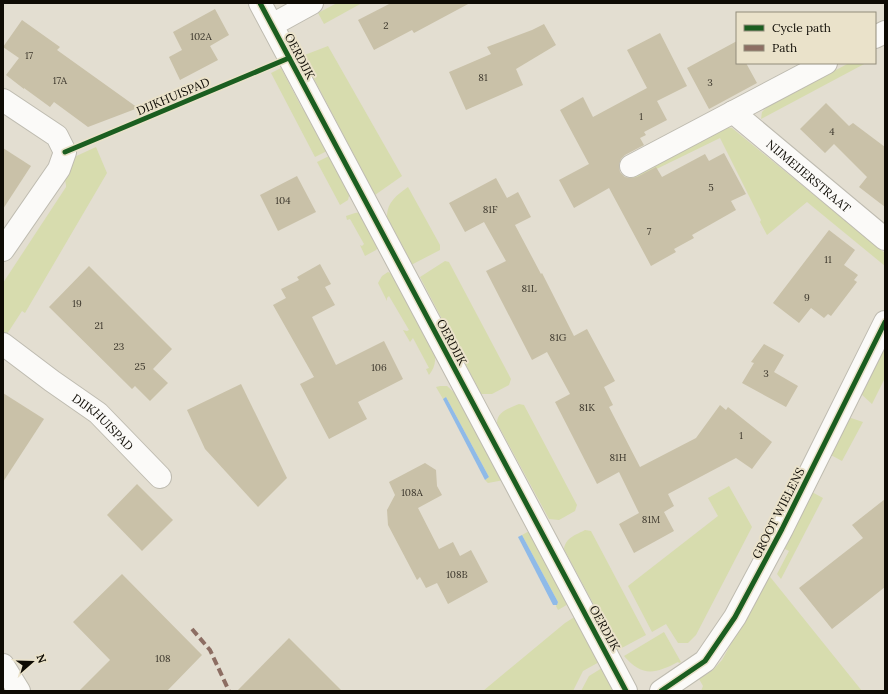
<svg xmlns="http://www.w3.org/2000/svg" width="888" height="694" font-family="Lora,serif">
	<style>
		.green { fill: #d7dcae }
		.water { fill: #8fbae8 }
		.building { fill: #c9c1a8 }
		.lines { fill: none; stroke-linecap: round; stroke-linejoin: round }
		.street-casing { stroke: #bebbb0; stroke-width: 24 }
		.secondary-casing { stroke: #bebbb0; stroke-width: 24 }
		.street { stroke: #fbfaf8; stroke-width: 22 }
		.secondary { stroke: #fbfaf8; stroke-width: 22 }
		.quiet { stroke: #8d6e63; stroke-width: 4; stroke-dasharray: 8 4; stroke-linecap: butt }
		.cycleway-casing { stroke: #eae2ca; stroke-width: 8 }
		.cycleway { stroke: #1b5e20; stroke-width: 5 }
		.labels { text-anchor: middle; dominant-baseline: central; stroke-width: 4; stroke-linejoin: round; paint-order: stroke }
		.number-label { font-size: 10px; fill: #3d382d }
		.street-label { font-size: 12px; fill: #0e0b04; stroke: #eae2ca }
	</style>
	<rect width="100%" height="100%" fill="#e3ded1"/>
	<g class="green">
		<path d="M337,3H362L324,24L318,13Z"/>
		<path d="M328,46L402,176L375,195L302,56Z"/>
		<path d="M849,63H866L761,119L762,112L767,107Z"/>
		<path d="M281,68L302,108L304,107L350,192L348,200L340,205L317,162L329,156L327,151L315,157L271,73Z"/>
		<path d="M725,127L732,128L885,253V266L807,202L767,235L760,222L761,220L720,138L634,180L623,160Z"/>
		<path d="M96,147L107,173L25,313L22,311L7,334L3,332V283L66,187V185L64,175L72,158Z"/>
		<path d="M408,187L440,245V250L413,264H412L387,217C387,202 397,195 408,187Z"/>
		<path d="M361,212L379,246L376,250L365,256L360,245L362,246L364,244L350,219L347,220L346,216L355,213Z"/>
		<path d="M445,261L449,262L511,379L509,385L492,394H481L420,277Z"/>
		<path d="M388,272L393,274L433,345C436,356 437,365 429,375L426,369L429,368L413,338L410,342L403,330L407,331L409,330L389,296L387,298V301L378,283L382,276Z"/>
		<path d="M885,347V378L872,404L860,393Z"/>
		<path d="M440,386H447L460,398L504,480L488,483L485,480L489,477L446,397L443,399L436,387Z"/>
		<path d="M519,404L524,405L577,505L575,511L559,520L549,519L497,423C497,411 510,408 519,404Z"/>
		<path d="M848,417L863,422L842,461L829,454Z"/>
		<path d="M729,486L752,527L696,635L688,643H678L666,624L652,632L628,586L718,516L708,498Z"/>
		<path d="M810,491L823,498L781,579L777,574L789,551L781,547Z"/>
		<path d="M531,530L570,603L558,610L556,606L558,602L522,535Z"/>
		<path d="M585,530L591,531L646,635L618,650L564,549C566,537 576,535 585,530Z"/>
		<path d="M767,573L862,691H701L703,686L699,679L713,670L722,660L742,624Z"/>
		<path d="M576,616L601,661L583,671L573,691H483L565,623Z"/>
		<path d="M664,632L681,662L679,663L678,662C655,674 642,677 624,656Z"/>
		<path d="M602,668L611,686L612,691H581L589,676Z"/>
	</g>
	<g class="water">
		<path d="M446,397L489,477L485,480L443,399Z"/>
		<path d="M522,535L558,602L557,605H553L518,537Z"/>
	</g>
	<g class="building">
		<path d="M391,3H470L414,33L412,30L374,50L358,20Z"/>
		<path d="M215,9L229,35L210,46L218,60L180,80L169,57L182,50L173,32Z"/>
		<path d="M22,20L60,47L57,50L138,108L88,127L54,102L50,107L24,88V89L6,75L19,58L3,47Z"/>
		<path d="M544,24L556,45L516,69L523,85L466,110L449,72L491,54L487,47L532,30Z"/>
		<path d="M660,33L687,86L657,101L667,120L644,132L646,135L640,138L644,145L625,155L621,159L619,165L620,172L625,177L631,178L637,177L656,167L662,177L705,154L709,161L724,153L746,194L731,201L736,210L692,235L694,238L674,249L676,252L651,266L609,188L574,208L559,180L589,164L560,110L583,97L593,117L647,88L627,50Z"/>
		<path d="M737,41V63H746L757,83L709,109L687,68Z"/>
		<path d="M826,103L849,126L853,123L885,147V207L859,187L867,177L834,144L825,153L800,129Z"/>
		<path d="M3,148L31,166L3,209Z"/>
		<path d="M297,176L316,212L278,231L260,195Z"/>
		<path d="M496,178L507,198L518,192L531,217L515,225L541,274L542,273L574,336L587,329L615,381L604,387L613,405L609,407L640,467L696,438L720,405L726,410L728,407L772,442L752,469L736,458L668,494L674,506L664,512L674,531L634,553L619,524L639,513L619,472L597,484L555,402L570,394L547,352L532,360L486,271L506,261L484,222L465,232L449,203Z"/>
		<path d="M829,230L855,250L844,265L858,275L854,280L857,282L831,316L828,314L824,318L811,308L799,323L773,303Z"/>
		<path d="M320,264L331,284L325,287L335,305L312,317L336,365L384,341L403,379L358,402L367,419L329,439L300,384L314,377L273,305L286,298L281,289L299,280L297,277Z"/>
		<path d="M89,266L172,349L153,369L168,383L150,401L135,386L132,389L49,307Z"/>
		<path d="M764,344L784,355L774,372L798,386L786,407L742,383L754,363L751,362Z"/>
		<path d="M241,384L287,478L258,507L205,449L187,410Z"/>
		<path d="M3,393L44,419L3,482Z"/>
		<path d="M425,463L436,470L437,486L442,495L418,508L439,549L453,542L460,556L471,550L488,582L448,604L437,583L426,588L420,577L417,580L388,525L387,510L395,495L389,482Z"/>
		<path d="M137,484L173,520L142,551L107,515Z"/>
		<path d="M885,499V587L832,629L799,588L863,538L852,525Z"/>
		<path d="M122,574L202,655L167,691H79L110,660L73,622Z"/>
		<path d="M289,638L342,691H237Z"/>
	</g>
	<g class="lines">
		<defs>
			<g id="street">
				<path d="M272,25L312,3"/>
				<path d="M875,37L885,32"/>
				<path d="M3,100L57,136L65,152L59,169L3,250"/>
				<path id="s1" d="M733,112L885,239"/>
				<path d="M631,166L826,63"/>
				<path id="s2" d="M3,344L52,381L98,413L160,477"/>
				<path d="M3,665L19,691"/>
				<path d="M661,691L705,661L735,617L782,529L885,322"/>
			</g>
			<path id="secondary" d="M260,3L626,691"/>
		</defs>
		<use href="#street" class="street-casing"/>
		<use href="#secondary" class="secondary-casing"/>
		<use href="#street" class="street"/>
		<use href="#secondary" class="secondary"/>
		<path class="quiet" d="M192,629L210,650L229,691"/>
		<defs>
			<g id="cycleway">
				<path d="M260,3L626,691"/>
				<path d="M65,152L289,58"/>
				<path d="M661,691L705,661L735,617L782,529L885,322"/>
			</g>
		</defs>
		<use href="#cycleway" class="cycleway-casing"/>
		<use href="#cycleway" class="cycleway"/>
	</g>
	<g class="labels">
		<g class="number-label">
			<text x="386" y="25">2</text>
			<text x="201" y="36">102A</text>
			<text x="29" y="55">17</text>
			<text x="483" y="77">81</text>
			<text x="60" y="80">17A</text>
			<text x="710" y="82">3</text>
			<text x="641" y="116">1</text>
			<text x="832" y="131">4</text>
			<text x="711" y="187">5</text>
			<text x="283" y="200">104</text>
			<text x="490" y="209">81F</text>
			<text x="649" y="231">7</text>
			<text x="828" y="259">11</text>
			<text x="529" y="288">81L</text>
			<text x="807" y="297">9</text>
			<text x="77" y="303">19</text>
			<text x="99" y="325">21</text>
			<text x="558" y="337">81G</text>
			<text x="119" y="346">23</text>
			<text x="140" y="366">25</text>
			<text x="379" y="367">106</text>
			<text x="766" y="373">3</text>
			<text x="587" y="407">81K</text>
			<text x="741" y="435">1</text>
			<text x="618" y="457">81H</text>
			<text x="412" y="492">108A</text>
			<text x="651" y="519">81M</text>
			<text x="457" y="574">108B</text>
			<text x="163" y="658">108</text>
		</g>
		<g class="street-label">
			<text transform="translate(300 56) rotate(62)">OERDIJK</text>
			<text transform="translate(173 96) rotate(-23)">DIJKHUISPAD</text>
			<text stroke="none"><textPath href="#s1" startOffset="99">NIJMEIJERSTRAAT</textPath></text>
			<text transform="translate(452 342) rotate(62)">OERDIJK</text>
			<text stroke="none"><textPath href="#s2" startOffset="127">DIJKHUISPAD</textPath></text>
			<text transform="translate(778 513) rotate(-63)">GROOT WIELENS</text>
			<text transform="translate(605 628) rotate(61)">OERDIJK</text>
		</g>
	</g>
	<rect width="888" height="694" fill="none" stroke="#0e0b04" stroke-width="8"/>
	<rect x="736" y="12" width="140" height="52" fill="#eae2ca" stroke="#928c7b"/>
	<rect x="744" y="25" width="20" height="6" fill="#1b5e20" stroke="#928c7b"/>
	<text x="772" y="32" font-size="12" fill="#0e0b04">Cycle path</text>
	<rect x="744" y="45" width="20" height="6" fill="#8d6e63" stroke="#928c7b"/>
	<text x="772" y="52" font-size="12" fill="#0e0b04">Path</text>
	<g transform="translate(32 662) rotate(70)" stroke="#eae2ca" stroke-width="3" paint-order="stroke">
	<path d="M0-3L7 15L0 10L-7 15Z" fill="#0e0b04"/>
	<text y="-6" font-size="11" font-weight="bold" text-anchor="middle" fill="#0e0b04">N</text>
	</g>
</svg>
